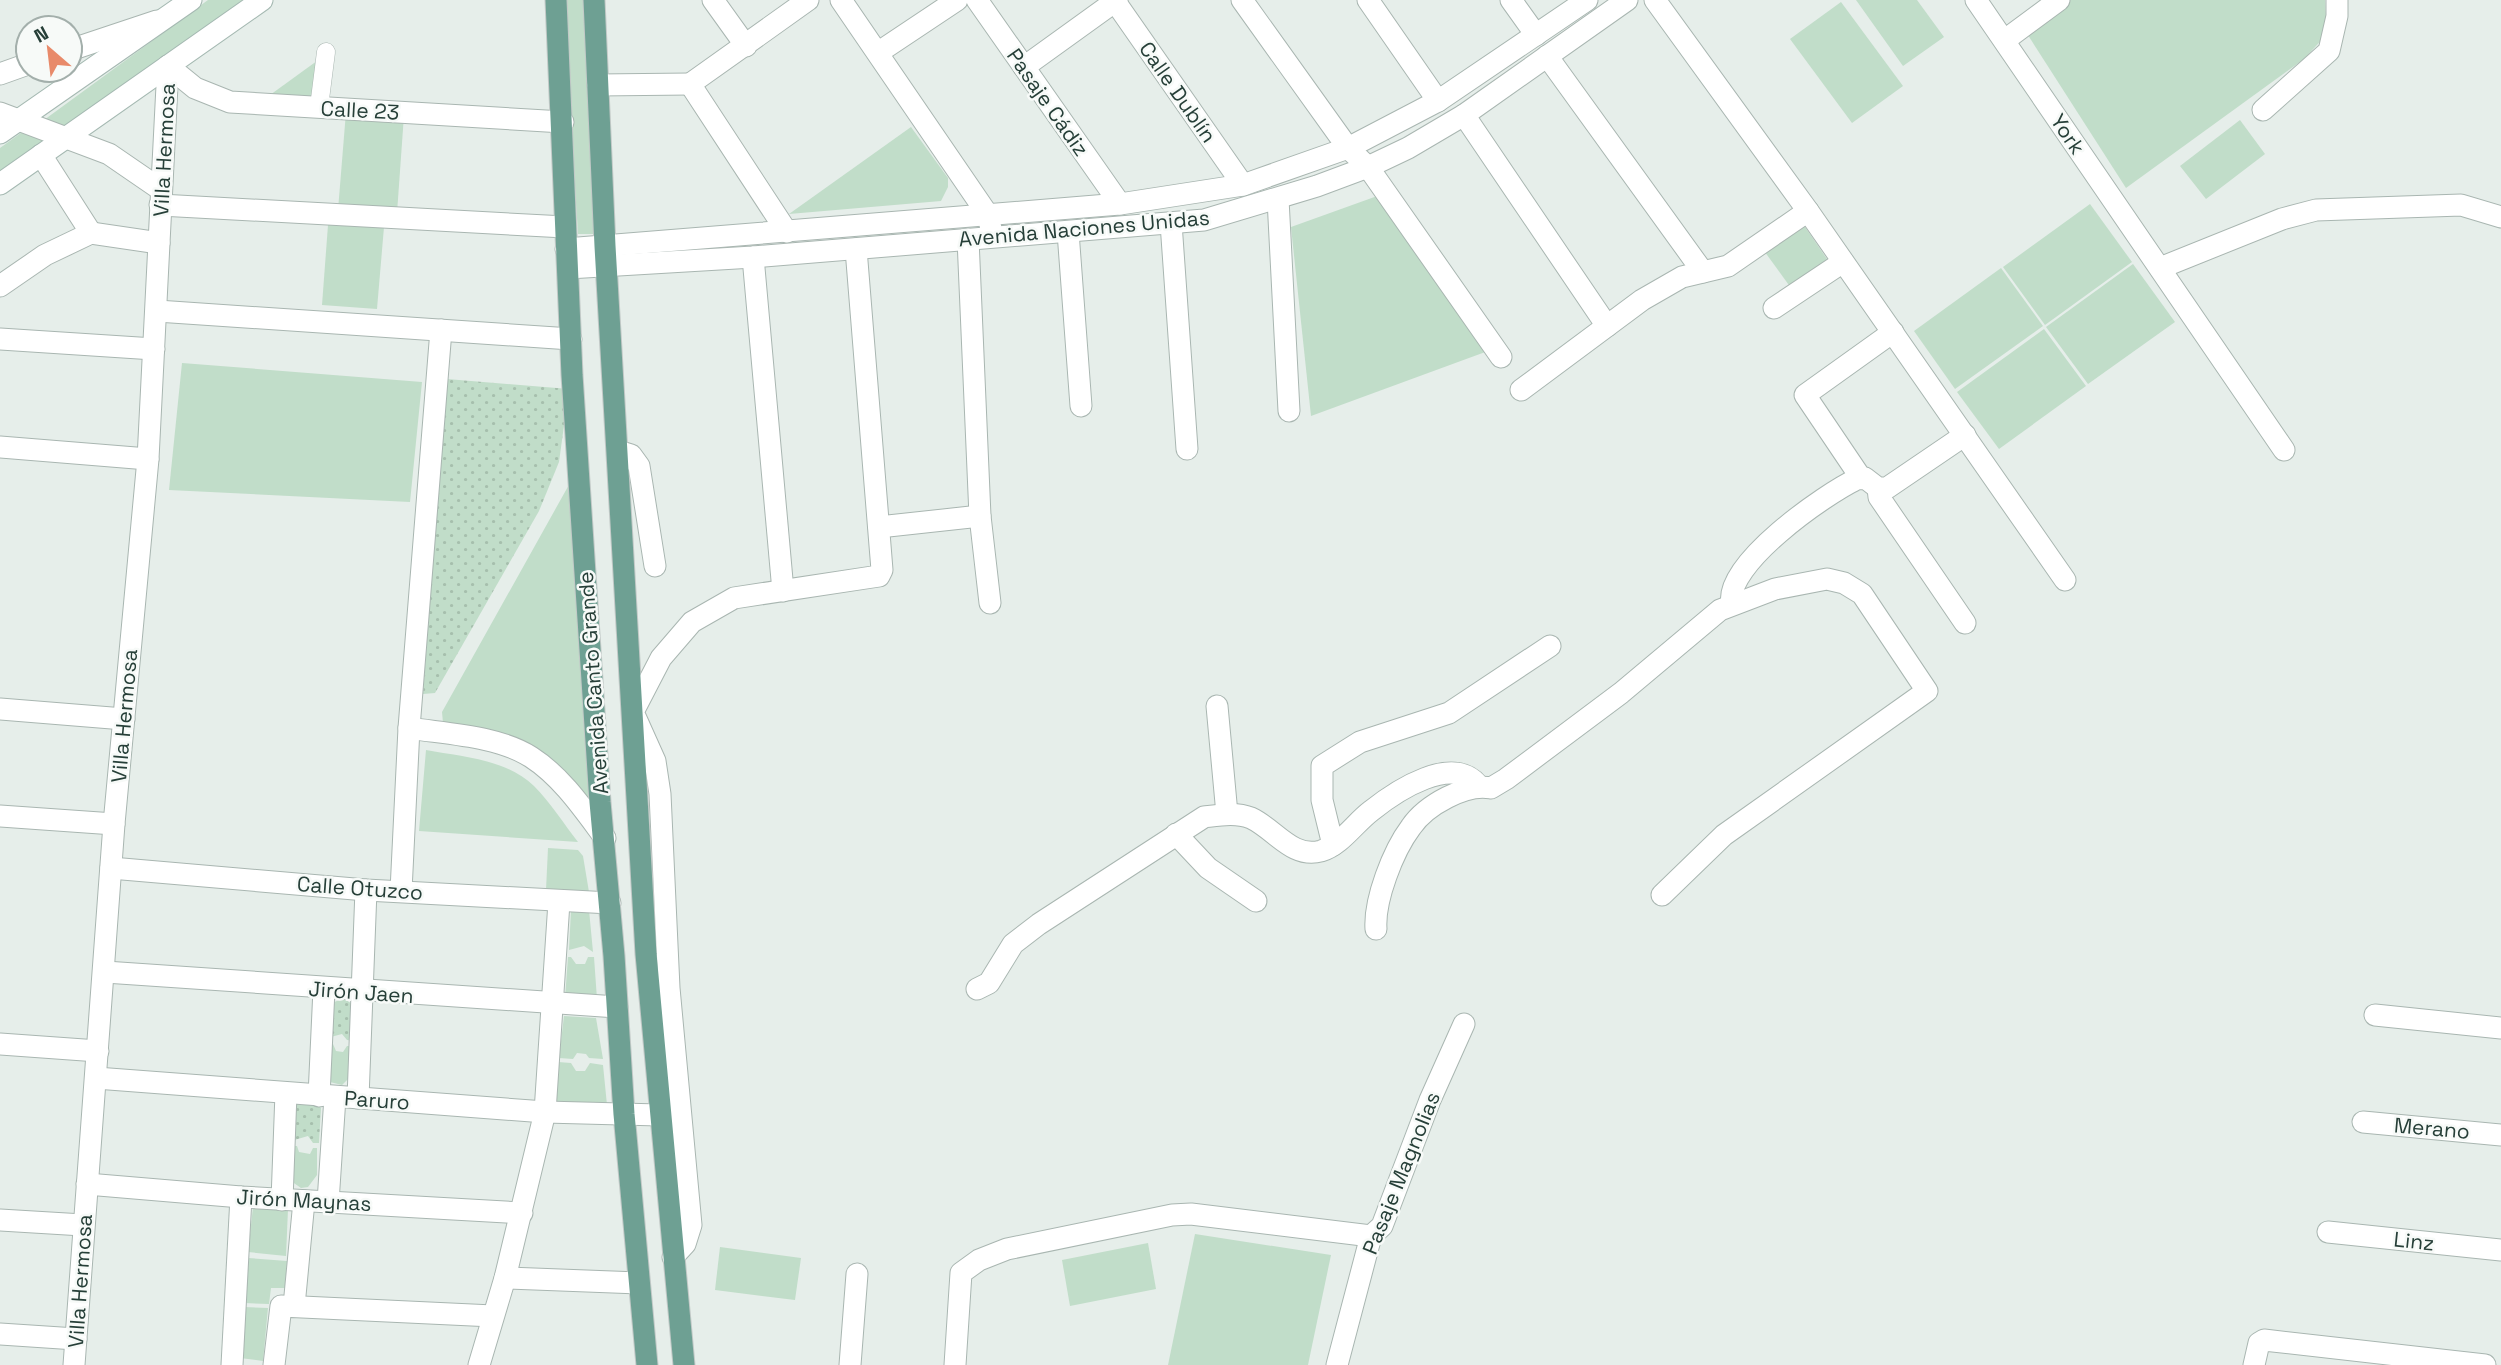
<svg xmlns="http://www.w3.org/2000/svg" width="2501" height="1365" font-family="'Space Grotesk',sans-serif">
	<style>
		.green { fill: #c1ddc9 }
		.garden { fill: url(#garden-dots) }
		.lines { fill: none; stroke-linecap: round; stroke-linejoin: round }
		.pedestrian-casing { stroke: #a9b6b1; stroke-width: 19 }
		.minor-casing { stroke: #a9b6b1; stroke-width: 23 }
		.tertiary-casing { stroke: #a9b6b1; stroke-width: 23 }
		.secondary-casing { stroke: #a5b9b2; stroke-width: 23 }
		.primary-casing { stroke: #c2c9c7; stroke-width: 23 }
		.pedestrian { stroke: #fff; stroke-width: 18 }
		.minor { stroke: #fff; stroke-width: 21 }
		.tertiary { stroke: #fff; stroke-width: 21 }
		.secondary { stroke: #fff; stroke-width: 21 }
		.primary { stroke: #6ea093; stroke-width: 21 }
		.labels { text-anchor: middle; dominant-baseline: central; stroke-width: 5; stroke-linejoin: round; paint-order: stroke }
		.street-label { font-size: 21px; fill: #263f38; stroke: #f7faf8 }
	</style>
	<defs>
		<pattern id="garden-dots" width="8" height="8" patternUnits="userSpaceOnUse" patternTransform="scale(1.75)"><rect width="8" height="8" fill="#c1ddc9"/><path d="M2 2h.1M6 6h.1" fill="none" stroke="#a6bfad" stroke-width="1.8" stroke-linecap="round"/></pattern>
	</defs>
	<rect width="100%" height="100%" fill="#e6eeea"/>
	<g class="green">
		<path d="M208,0H249L69,129L44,120Z"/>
		<path d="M563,0H583L595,234H578Z"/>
		<path d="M1856,0H1917L1944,37L1903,66Z"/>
		<path d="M2064,0H2325L2327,34L2304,59L2126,188L2024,29Z"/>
		<path d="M1841,2L1903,86L1852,123L1790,39Z"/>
		<path d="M321,58L316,98L270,95Z"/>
		<path d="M346,112L404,115L397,213L338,210Z"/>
		<path d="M2240,120L2265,154L2206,199L2180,166Z"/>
		<path d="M911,127L948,178V187L941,201L789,214Z"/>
		<path d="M25,130L44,139L43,146L0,176V148Z"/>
		<path d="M1380,195L1488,351L1311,416L1291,227Z"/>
		<path d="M2090,204L2132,262L2045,325L2003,267Z"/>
		<path d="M1801,221L1829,262L1791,288L1762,248Z"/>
		<path d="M328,225L384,227L377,309L322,305Z"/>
		<path d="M2133,264L2175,322L2088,384L2046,327Z"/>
		<path d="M2001,268L2043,326L1955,389L1914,331Z"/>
		<path d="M2044,329L2086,386L1999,449L1957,392Z"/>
		<path d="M182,363L422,382L410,502L169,490Z"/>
		<path d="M575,474L597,820L554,770L443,723L442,712Z"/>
		<path d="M426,750C463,757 506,759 534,786C550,802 564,824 578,842L419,831Z"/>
		<path d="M548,848L578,850L583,856L589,892L546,890Z"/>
		<path d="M571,910H589L593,952L584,946L569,950Z"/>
		<path d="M568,957H571L576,964H585L588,957H594L597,999L565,998Z"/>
		<path d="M564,1016L596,1018L603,1059L589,1058L586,1054L577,1053L573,1059L559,1058Z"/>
		<path d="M327,1043L333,1044L336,1051L343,1052L347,1046H352L351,1076L342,1085L330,1082Z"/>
		<path d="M558,1062L571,1063L576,1071H585L590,1063L603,1065L607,1105L556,1103Z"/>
		<path d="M292,1146H297L299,1152L310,1154L313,1148H317V1175L308,1187L301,1188L291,1181Z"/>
		<path d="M253,1207L288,1209L286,1256L248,1252Z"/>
		<path d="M1195,1234L1331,1255L1308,1365H1168Z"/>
		<path d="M1148,1243L1156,1289L1070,1306L1062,1260Z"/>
		<path d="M720,1247L801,1258L795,1300L715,1290Z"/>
		<path d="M248,1258L287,1261L285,1288H271L269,1304L244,1303Z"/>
		<path d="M244,1307L268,1308L263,1361L240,1358Z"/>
	</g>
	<g class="garden">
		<path d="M447,379L569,389L559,462L539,511L435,693L423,694Z"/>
		<path d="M344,998L353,1005L354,1041L347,1040L342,1034L327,1038L332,1003Z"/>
		<path d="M297,1104H317L321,1108L319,1143H313L308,1136L291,1141Z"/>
	</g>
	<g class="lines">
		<defs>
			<path id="pedestrian" d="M319,107L326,52"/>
			<g id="minor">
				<path d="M713,0L746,46"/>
				<path d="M841,0L988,215L991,229"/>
				<path d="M977,0L1120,204"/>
				<path d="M1114,0L1243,185"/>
				<path d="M1242,0L1348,148L1368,167L1501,357"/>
				<path d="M1368,0L1438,101"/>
				<path d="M1511,0L1536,35"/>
				<path d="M1655,0L1808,211L2065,580"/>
				<path d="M1976,0L2284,450"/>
				<path d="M2005,40L2059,0"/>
				<path d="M70,50L157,21"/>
				<path d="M879,52L957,0"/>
				<path d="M1547,56L1703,272"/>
				<path d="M168,66L195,88L230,102L563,122"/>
				<path d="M1024,67L1117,0"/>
				<path d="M0,74L28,64"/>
				<path d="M690,84L787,232"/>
				<path d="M690,84L808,0"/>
				<path d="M598,85L690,84"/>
				<path d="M2263,110L2329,51L2337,16V0"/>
				<path d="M0,113L109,154L160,189"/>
				<path d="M1464,115L1607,326"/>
				<path d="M41,155L91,233"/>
				<path d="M1278,199L1289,411"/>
				<path d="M160,205L565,227"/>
				<path d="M1171,223L1187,449"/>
				<path d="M1068,232L1081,406"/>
				<path d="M968,239L980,516L990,603"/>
				<path d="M753,257L783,591"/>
				<path d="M2160,268L2282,219L2316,210L2461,205L2501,217"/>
				<path d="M0,286L45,255L91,233L159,243"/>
				<path d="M1774,308L1843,262"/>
				<path d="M157,311L571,339"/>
				<path d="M0,339L154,349"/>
				<path d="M1521,390L1642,300L1682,277L1728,266L1808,211"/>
				<path d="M0,447L148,459"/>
				<path d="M618,451L631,455L639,466L655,566"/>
				<path d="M1861,478L1805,395L1893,332"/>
				<path d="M1878,488L1879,497L1965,623"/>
				<path d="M879,527L980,516"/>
				<path d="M1732,604C1723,565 1825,494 1857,479L1865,478L1878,488H1887L1965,435"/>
				<path d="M1217,706L1227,814"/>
				<path d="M0,709L124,719"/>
				<path d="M409,728C448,734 498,736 531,757C562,777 584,810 605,838"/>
				<path d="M0,816L114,824"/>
				<path d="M1176,834L1208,868L1256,901"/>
				<path d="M1333,845L1322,800V766L1360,742L1449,713L1550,646"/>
				<path d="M111,868L366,890L610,903"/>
				<path d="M401,891L409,728L441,330"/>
				<path d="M1376,929C1374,900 1393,851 1411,827C1426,805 1466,783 1491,788L1506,779L1621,693L1720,610L1775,589L1827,579L1844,583L1862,594L1927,691L1724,835L1662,895"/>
				<path d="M105,972L617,1007"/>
				<path d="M977,989L989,983L1013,944L1039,924L1204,817C1220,815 1236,812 1251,818C1275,829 1292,859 1321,851C1341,845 1355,823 1371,811C1396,791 1453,753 1479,786"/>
				<path d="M2375,1015L2501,1028"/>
				<path d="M0,1044L98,1051"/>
				<path d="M96,1078L545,1112L659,1115"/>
				<path d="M319,1096L324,989"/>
				<path d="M358,1098L366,890"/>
				<path d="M2363,1122L2501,1135"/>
				<path d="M87,1184L241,1197L522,1213"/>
				<path d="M282,1200L286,1093"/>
				<path d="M328,1202L335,1097"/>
				<path d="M0,1220L83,1225"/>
				<path d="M2328,1232L2501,1250"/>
				<path d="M673,1257L685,1244L691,1225L669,988L660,794L655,761L633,712L661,658L692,622L734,598L879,576L882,570L856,249"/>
				<path d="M505,1278L639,1283"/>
				<path d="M294,1306L304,1201"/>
				<path d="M0,1334L76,1339"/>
				<path d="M74,1365L114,824L148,459L168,66"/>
				<path d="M232,1365L241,1197"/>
				<path d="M274,1365L281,1306L493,1316"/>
				<path d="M479,1365L505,1278L545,1112L559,902"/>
				<path d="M850,1365L857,1274"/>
				<path d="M955,1365L961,1273L979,1260L1007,1249L1172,1215L1191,1214L1371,1236"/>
				<path d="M1337,1365L1371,1236L1382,1226L1430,1100L1464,1024"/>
				<path d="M2254,1365L2259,1343L2264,1340L2485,1365"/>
			</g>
			<g id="tertiary">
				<path d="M566,249L1120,204L1243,185L1348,148L1438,101L1587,0"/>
				<path d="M568,268L753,257L1204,220L1317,186L1368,167L1408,148L1464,115L1627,0"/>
			</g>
			<g id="secondary">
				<path d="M0,133L191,0"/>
				<path d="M0,184L262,0"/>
			</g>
			<g id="primary">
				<path d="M556,0L572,375L600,802L614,956L624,1114L647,1365"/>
				<path d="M594,0L605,246L646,954L684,1365"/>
			</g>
		</defs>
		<use href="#pedestrian" class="pedestrian-casing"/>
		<use href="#minor" class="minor-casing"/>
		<use href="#tertiary" class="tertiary-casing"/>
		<use href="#secondary" class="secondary-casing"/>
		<use href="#primary" class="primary-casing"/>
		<use href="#pedestrian" class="pedestrian"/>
		<use href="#minor" class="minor"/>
		<use href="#tertiary" class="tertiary"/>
		<use href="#secondary" class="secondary"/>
		<use href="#primary" class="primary"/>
	</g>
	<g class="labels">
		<g class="street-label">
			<text transform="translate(1178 92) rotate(55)">Calle Dublín</text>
			<text transform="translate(1048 102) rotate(55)">Pasaje Cádiz</text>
			<text transform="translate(360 110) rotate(3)">Calle 23</text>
			<text transform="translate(2068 134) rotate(56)">York</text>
			<text transform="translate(164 150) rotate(-87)">Villa Hermosa</text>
			<text transform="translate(1084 228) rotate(-5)">Avenida Naciones Unidas</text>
			<text transform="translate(593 683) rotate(-94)">Avenida Canto Grande</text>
			<text transform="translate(124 716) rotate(-85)">Villa Hermosa</text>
			<text transform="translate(360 888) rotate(4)">Calle Otuzco</text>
			<text transform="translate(361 992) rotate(4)">Jirón Jaen</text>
			<text transform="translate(377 1100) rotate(4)">Paruro</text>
			<text transform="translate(2432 1128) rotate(5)">Merano</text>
			<text transform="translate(1401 1173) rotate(-68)">Pasaje Magnolias</text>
			<text transform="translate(304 1200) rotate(3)">Jirón Maynas</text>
			<text transform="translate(2414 1241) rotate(6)">Linz</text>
			<text transform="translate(80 1281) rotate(-86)">Villa Hermosa</text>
		</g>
	</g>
	<g transform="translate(49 49) rotate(332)"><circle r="33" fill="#f7faf8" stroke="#a3afab" stroke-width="2"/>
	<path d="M0-5L12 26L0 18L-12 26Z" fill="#e88a6a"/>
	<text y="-10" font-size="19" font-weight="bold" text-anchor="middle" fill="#263f38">N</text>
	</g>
</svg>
